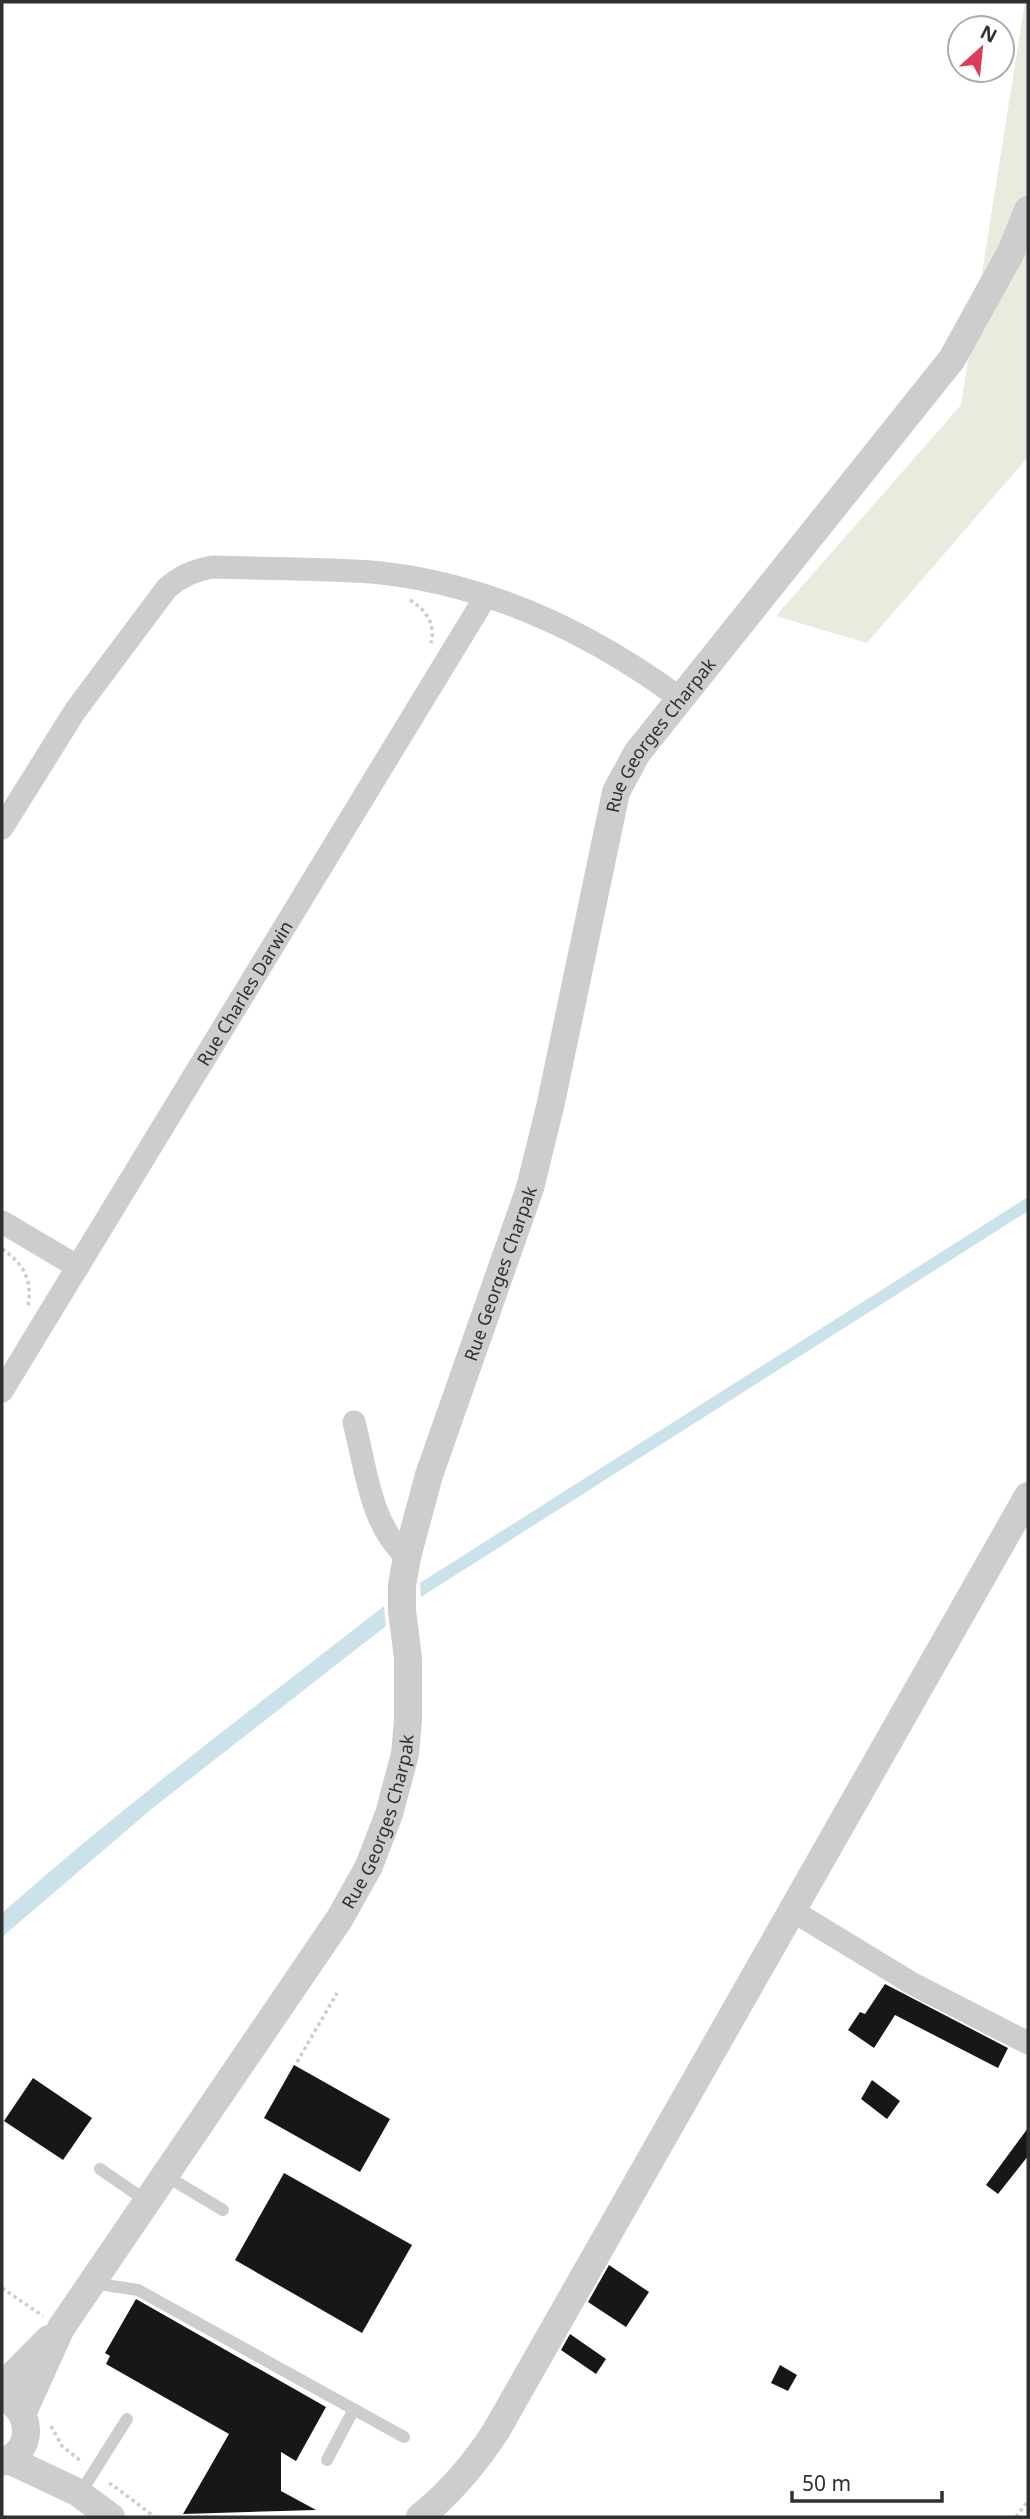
<svg xmlns="http://www.w3.org/2000/svg" width="1030" height="2519" font-family="'Noto Sans',sans-serif">
	<style>
		.green { fill: #e7ecde }
		.water { fill: #cbe2eb }
		.building { fill: #171717 }
		.lines { fill: none; stroke-linecap: round; stroke-linejoin: round }
		.path { stroke: #cdcdcd; stroke-width: 3.5; stroke-dasharray: 3.5 3.5; stroke-linecap: butt }
		.service { stroke: #cdcdcd; stroke-width: 12 }
		.minor { stroke: #cdcdcd; stroke-width: 23 }
		.tertiary { stroke: #cdcdcd; stroke-width: 28 }
		.labels { text-anchor: middle; dominant-baseline: central; stroke-width: 7; stroke-linejoin: round; paint-order: stroke }
		.street-label { font-size: 18px; fill: #303030; stroke: #fff }
	</style>
	<rect width="100%" height="100%" fill="#fff"/>
	<path class="green" d="M1025,2H1028V457L867,643L776,616L961,405Z"/>
	<g class="water">
		<path d="M1028,1197V1211L421,1597L420,1583Z"/>
		<path d="M384,1606L386,1626L154,1807L2,1937V1913C124,1805 255,1707 384,1606Z"/>
	</g>
	<g class="building">
		<path d="M885,1984L1008,2048L998,2068L895,2015L874,2048L848,2030L860,2012L865,2014Z"/>
		<path d="M294,2065L390,2119L360,2172L264,2118Z"/>
		<path d="M33,2078L92,2118L63,2160L4,2121Z"/>
		<path d="M872,2080L900,2101L887,2119L861,2099Z"/>
		<path d="M1028,2128V2156L998,2194L986,2185Z"/>
		<path d="M284,2173L412,2245L362,2333L235,2260Z"/>
		<path d="M609,2265L649,2292L626,2327L588,2302Z"/>
		<path d="M136,2299L326,2407L296,2461L281,2452V2491L316,2510L183,2514L229,2434L106,2364L110,2356L105,2353Z"/>
		<path d="M570,2334L606,2359L596,2374L561,2350Z"/>
		<path d="M780,2365L797,2375L788,2391L771,2383Z"/>
	</g>
	<g class="lines">
		<g class="path">
			<path d="M410,600C426,610 436,624 431,643"/>
			<path d="M2,1249C23,1263 33,1280 28,1306"/>
			<path d="M297,2062L337,1993"/>
			<path d="M2,2288L43,2316"/>
			<path d="M51,2426L62,2446L82,2462"/>
			<path d="M109,2485L111,2484L155,2517"/>
			<path d="M1016,2517L1028,2501"/>
		</g>
		<g class="service">
			<path d="M100,2169L148,2202"/>
			<path d="M166,2176L223,2210"/>
			<path d="M93,2283L138,2290L404,2437"/>
			<path d="M327,2460L354,2409"/>
			<path d="M77,2492L86,2484L127,2419"/>
		</g>
		<g class="minor">
			<path d="M2,828L75,711L167,588C181,576 193,571 212,567C265,569 319,568 372,572C487,583 590,632 681,699"/>
			<path d="M2,1222L78,1267"/>
			<path id="s1" d="M2,1391L486,596"/>
			<path d="M354,1422C366,1468 370,1525 407,1557"/>
			<path d="M793,1911L913,1984L1028,2043"/>
		</g>
		<g class="tertiary">
			<path d="M2,2386L49,2339"/>
			<path d="M2,2396C32,2409 36,2451 2,2462"/>
			<path id="s2" d="M23,2412L61,2328L340,1918L369,1866L389,1814L405,1754L408,1720V1658L402,1611V1585L407,1557L429,1475L530,1188L550,1107L616,792L637,753L952,359L1011,252L1028,210"/>
			<path d="M9,2460L77,2492L111,2517"/>
			<path d="M420,2517C451,2492 474,2465 496,2431L1028,1496"/>
		</g>
	</g>
	<g class="labels">
		<g class="street-label">
			<text stroke="none"><textPath href="#s2" startOffset="1829">Rue Georges Charpak</textPath></text>
			<text stroke="none"><textPath href="#s1" startOffset="466">Rue Charles Darwin</textPath></text>
			<text stroke="none"><textPath href="#s2" startOffset="1262">Rue Georges Charpak</textPath></text>
			<text stroke="none"><textPath href="#s2" startOffset="693">Rue Georges Charpak</textPath></text>
		</g>
	</g>
	<rect width="1030" height="2519" fill="none" stroke="#303030" stroke-width="7"/>
	<g transform="translate(981 49) rotate(27)"><circle r="33" fill="#ffffff" stroke="#acacac" stroke-width="2"/>
	<path d="M0-5L12 26L0 18L-12 26Z" fill="#de3a59"/>
	<text y="-10" font-size="19" font-weight="bold" text-anchor="middle" fill="#303030">N</text>
	</g>
	<path d="M792 2491v10h150v-10" fill="none" stroke="#303030" stroke-width="3.5"/>
	<text x="802" y="2491" font-size="21" fill="#303030" stroke="#ffffff" stroke-width="5" paint-order="stroke">50 m</text>
</svg>
